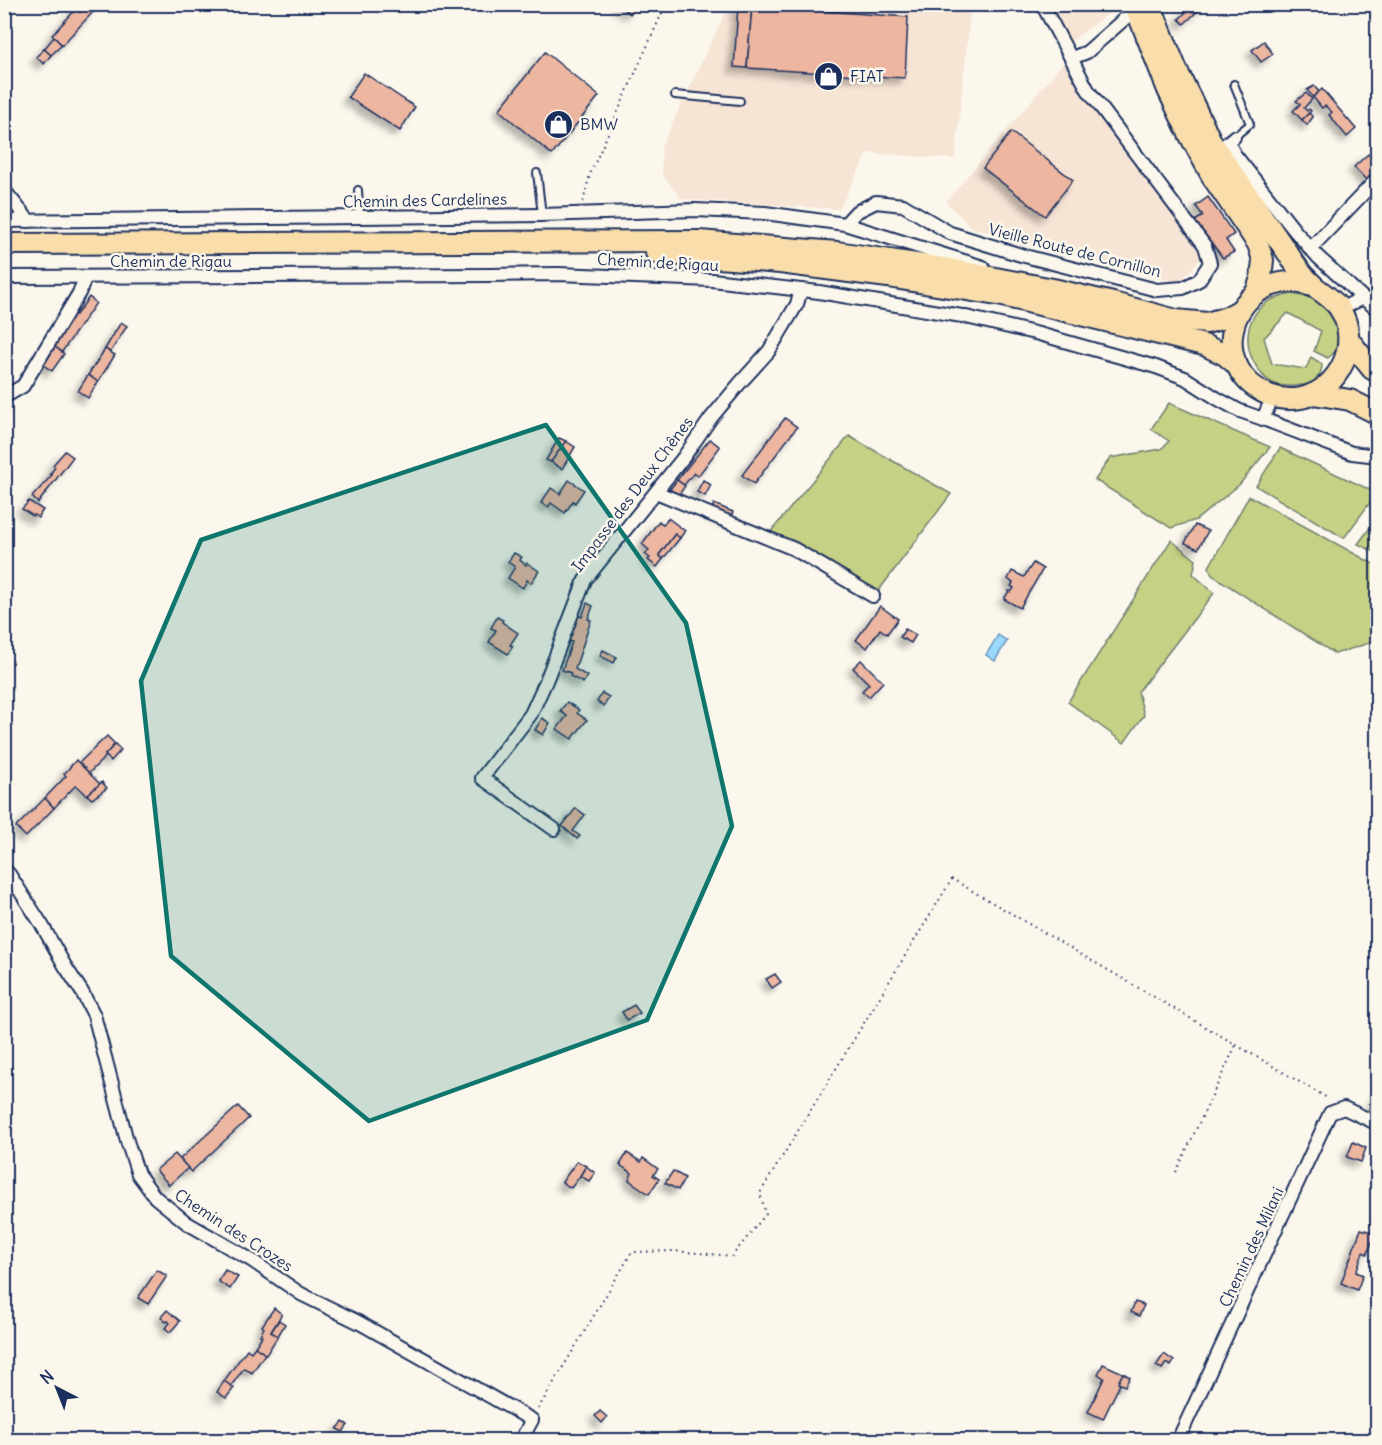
<svg xmlns="http://www.w3.org/2000/svg" width="1382" height="1445" font-family="Delius,sans-serif">
	<style>
		.built { fill: #f6e4d5 }
		.green { fill: #c5d184; stroke: #708071; stroke-width: 1.5 }
		.water { fill: #9ad9fb; stroke: #6795bc; stroke-width: 1.5 }
		.building { fill: #ecb6a0; stroke: #1b2f5e; stroke-width: 1.5; filter: url(#shadow) }
		.lines { fill: none; stroke-linecap: round; stroke-linejoin: round }
		.service-casing { stroke: #1b2f5e; stroke-width: 10 }
		.minor-casing { stroke: #1b2f5e; stroke-width: 16 }
		.primary-casing { stroke: #1b2f5e; stroke-width: 24 }
		.path { stroke: #1b2f5e; stroke-width: 2; stroke-dasharray: 1.5 4.5; stroke-linecap: butt }
		.service { stroke: #fbf7ec; stroke-width: 6 }
		.minor { stroke: #fbf7ec; stroke-width: 12 }
		.primary { stroke: #f9deab; stroke-width: 20 }
		.marked { fill: #0f766e; fill-opacity: 0.2; stroke: #0f766e; stroke-width: 4.5; stroke-linejoin: round }
		.labels { text-anchor: middle; dominant-baseline: central; stroke-width: 5; stroke-linejoin: round; paint-order: stroke }
		.poi-label { font-size: 16px; fill: #1b2f5e; stroke: #fbf7ec; text-anchor: start }
		.street-label { font-size: 16px; fill: #1b2f5e; stroke: #fbf7ec }
	</style>
	<defs>
		<filter id="shadow"><feDropShadow dx="-5.5" dy="5.5" stdDeviation="3" flood-color="#0004"/></filter>
	</defs>
	<rect width="100%" height="100%" fill="#fbf7ec"/>
	<filter id="ink" filterUnits="userSpaceOnUse"><feTurbulence type="fractalNoise" baseFrequency=".0167" numOctaves="2"/><feDisplacementMap in="SourceGraphic" scale="12" xChannelSelector="R" yChannelSelector="G"/><feConvolveMatrix kernelMatrix="1 2 1 2 8 2 1 2 1" color-interpolation-filters="sRGB"/></filter>
	<g filter="url(#ink)">
		<g class="built">
			<path d="M1117,4V7L1070,42L1049,5Z"/>
			<path d="M729,5H971L955,159L868,153L839,209L682,199L662,174L661,147Z"/>
			<path d="M1063,63L1207,251L1179,283L971,227L946,202Z"/>
		</g>
		<g class="green">
			<path d="M1292,294C1303,296 1315,298 1323,305C1334,314 1344,334 1337,348C1336,352 1331,355 1328,358L1314,351L1321,331L1288,313L1264,338L1272,364L1306,369L1311,357L1322,364C1322,375 1315,384 1303,385C1294,386 1283,387 1275,384C1267,381 1262,375 1258,369C1243,348 1244,319 1266,303C1274,297 1283,296 1292,294Z"/>
			<path d="M1169,403L1270,447L1239,485L1196,520L1171,528L1095,480L1110,458L1161,449L1169,441L1151,429Z"/>
			<path d="M849,436L951,494L877,593L769,534Z"/>
			<path d="M1280,448L1377,493L1344,538L1256,486Z"/>
			<path d="M1249,496L1377,566V634L1372,642L1335,654L1212,575L1209,567Z"/>
			<path d="M1377,518V553L1358,544Z"/>
			<path d="M1171,540L1196,560L1193,574L1214,593L1138,692L1144,715L1124,743L1068,702Z"/>
		</g>
		<path class="water" d="M998,635L1007,641L995,661L986,655Z"/>
		<g class="building">
			<path d="M87,4H90L95,10L62,45L52,35L76,9L80,12Z"/>
			<path d="M618,4H637L630,14Z"/>
			<path d="M1194,4H1205L1184,24L1179,19Z"/>
			<path d="M738,6H752L747,68L734,67Z"/>
			<path d="M752,6L908,17L905,78L747,68Z"/>
			<path d="M54,37L62,45L51,55L44,49Z"/>
			<path d="M1264,41L1273,54L1261,62L1252,50Z"/>
			<path d="M44,49L51,55L44,64L36,57Z"/>
			<path d="M545,52L599,96L552,155L499,110Z"/>
			<path d="M364,73L415,107L400,131L348,97Z"/>
			<path d="M1314,86L1319,92L1313,97L1307,90Z"/>
			<path d="M1322,89L1356,129L1347,137L1329,115L1332,112L1325,106L1322,108L1313,97Z"/>
			<path d="M1306,93L1312,99L1304,108L1307,111L1309,109L1311,111L1302,120L1293,111L1300,104L1296,101Z"/>
			<path d="M1309,113L1313,117L1307,125L1302,120Z"/>
			<path d="M1011,132L1073,180L1045,216L983,168Z"/>
			<path d="M1368,154L1378,164V170L1367,181L1354,167Z"/>
			<path d="M1208,197L1234,234L1226,240L1234,252L1223,258L1195,221L1203,216L1196,206Z"/>
			<path d="M89,297L96,303L62,352L54,346L62,334L59,332L72,312L76,315Z"/>
			<path d="M121,322L127,326L110,353L105,349Z"/>
			<path d="M54,346L64,354L52,371L42,364Z"/>
			<path d="M105,349L115,355L98,382L88,375Z"/>
			<path d="M88,375L98,382L88,398L78,391Z"/>
			<path d="M785,418L797,427L754,484L742,475Z"/>
			<path d="M559,438L566,441L551,462L546,460Z"/>
			<path d="M710,439L720,447L698,476L694,473L684,485L677,480Z"/>
			<path d="M566,441L575,447L562,469L551,462Z"/>
			<path d="M65,451L73,457L38,503L32,497L52,475L50,474L55,467L53,465Z"/>
			<path d="M569,480L584,490L575,503L573,501L565,513L551,503L548,507L541,503L551,488L560,494Z"/>
			<path d="M677,480L685,486L678,496L670,489Z"/>
			<path d="M703,480L711,485L705,496L697,492Z"/>
			<path d="M29,501L43,510L38,518L34,515L33,516L22,509Z"/>
			<path d="M714,504L733,512L730,521L710,512Z"/>
			<path d="M668,518L685,531L680,538L675,534L659,555L663,559L657,567L648,560L650,558L645,554L649,550L642,544L659,521L663,525Z"/>
			<path d="M1195,525L1208,531L1198,549L1185,543Z"/>
			<path d="M675,534L680,538L663,559L659,555Z"/>
			<path d="M514,553L522,557L520,560L526,565L527,563L539,571L531,583L527,580L523,588L508,578L515,567L508,562Z"/>
			<path d="M1033,563L1043,569L1020,608L1004,599L1009,591L1011,592L1014,588L1011,586L1013,583L1008,579L1012,571L1024,577Z"/>
			<path d="M587,603L593,606L588,619L591,620L575,669L587,676L583,683L570,676L571,673L562,670L572,642L569,641L578,615L582,617Z"/>
			<path d="M880,606L898,619L887,634L880,629L867,648L856,640Z"/>
			<path d="M497,617L503,620L502,622L518,633L510,645L513,646L508,654L489,642L496,630L491,628Z"/>
			<path d="M905,629L916,635L911,643L900,637Z"/>
			<path d="M603,650L617,657L614,663L600,656Z"/>
			<path d="M861,660L883,682L869,697L862,691L869,684L853,668Z"/>
			<path d="M602,693L609,697L604,706L597,702Z"/>
			<path d="M567,702L579,710L577,713L587,720L572,739L557,729L567,716L560,711Z"/>
			<path d="M542,718L550,723L543,735L535,730Z"/>
			<path d="M107,736L115,744L105,755L106,756L89,773L79,763Z"/>
			<path d="M115,744L121,750L111,761L105,755Z"/>
			<path d="M76,760L100,784L87,795L76,785L54,808L45,798L66,776L64,774Z"/>
			<path d="M102,782L107,788L92,799L87,795Z"/>
			<path d="M45,798L54,808L26,837L16,827Z"/>
			<path d="M576,808L585,815L573,831L580,836L577,839L562,826Z"/>
			<path d="M775,974L781,982L772,988L766,979Z"/>
			<path d="M634,1005L640,1013L627,1020L622,1012Z"/>
			<path d="M1378,1091V1114L1369,1110Z"/>
			<path d="M238,1106L249,1118L191,1172L180,1159Z"/>
			<path d="M1353,1142L1366,1148L1361,1162L1347,1157Z"/>
			<path d="M627,1153L641,1162L643,1158L658,1169L653,1175L659,1179L649,1194L629,1180L632,1173L620,1165Z"/>
			<path d="M175,1154L188,1168L169,1185L156,1170Z"/>
			<path d="M577,1161L586,1166L580,1176L571,1188L562,1182Z"/>
			<path d="M586,1166L595,1173L589,1181L580,1176Z"/>
			<path d="M673,1171L685,1178L678,1190L665,1183Z"/>
			<path d="M1361,1229L1376,1233L1367,1254L1363,1252L1356,1272L1363,1275L1357,1290L1341,1283Z"/>
			<path d="M157,1270L167,1276L148,1304L138,1298Z"/>
			<path d="M225,1270L238,1277L230,1289L218,1281Z"/>
			<path d="M1135,1302L1144,1305L1139,1316L1131,1312Z"/>
			<path d="M274,1308L282,1314L271,1332L278,1336L266,1355L255,1347L262,1336L260,1335L264,1328L262,1326Z"/>
			<path d="M167,1310L180,1321L170,1332L165,1328L170,1323L168,1321L166,1322L161,1317Z"/>
			<path d="M279,1320L285,1324L278,1336L271,1332Z"/>
			<path d="M255,1347L265,1354L252,1373L244,1368L231,1386L224,1381L247,1349L251,1352Z"/>
			<path d="M1164,1354L1174,1361L1171,1366L1166,1363L1162,1369L1156,1366Z"/>
			<path d="M1103,1364L1123,1373L1118,1383L1120,1384L1103,1419L1088,1412L1104,1378L1098,1374Z"/>
			<path d="M1123,1373L1130,1377L1125,1386L1118,1383Z"/>
			<path d="M224,1381L234,1388L226,1398L217,1392Z"/>
			<path d="M600,1411L607,1417L602,1423L595,1416Z"/>
			<path d="M343,1422L348,1425L343,1432L337,1429Z"/>
		</g>
		<g class="lines">
			<defs>
				<g id="service">
					<path d="M1234,84L1250,124L1234,137"/>
					<path d="M675,95L740,101"/>
					<path d="M537,173L542,215"/>
					<path d="M358,190L360,217"/>
				</g>
				<g id="minor">
					<path d="M1072,58L1087,52L1139,6"/>
					<path d="M1234,137L1228,142L1235,155L1295,231L1318,257L1363,298"/>
					<path d="M4,190L29,221"/>
					<path d="M4,221L542,215L695,210L765,213L845,224L983,267"/>
					<path d="M845,224L856,212L876,202L903,205L950,233L1021,255L1157,290L1183,288L1199,280L1210,263L1205,246L1088,90L1042,4"/>
					<path d="M1310,249L1378,178"/>
					<path d="M4,277L491,275L558,274L712,280L819,292L962,316L1039,334L1156,367L1185,378L1218,399L1240,411L1263,419L1273,396"/>
					<path d="M1340,309L1363,298L1378,310"/>
					<path d="M4,395L6,396L23,386L79,293L85,278"/>
					<path d="M1263,419L1352,453L1378,456"/>
					<path d="M656,492L794,549L873,596"/>
					<path d="M554,829L482,778L531,714L546,681L585,580L683,458L711,418L740,383L769,351L797,304L801,290"/>
					<path d="M4,870L9,874L42,925L65,966L82,992L94,1015L127,1141L138,1174L155,1197L187,1223L251,1260L301,1294L358,1322L532,1420L521,1440"/>
					<path d="M1178,1440L1330,1113L1344,1108L1378,1124"/>
				</g>
				<g id="primary">
					<path d="M1134,4L1168,90L1189,134L1213,178L1258,244L1263,260L1261,278L1256,293"/>
					<path d="M1150,4L1176,68L1212,143L1302,274C1307,279 1311,283 1315,287C1324,294 1333,299 1339,308C1362,342 1340,390 1301,398C1290,400 1279,399 1269,395C1208,370 1226,282 1293,282C1300,282 1308,285 1315,287"/>
					<path d="M4,244L699,241L837,252L949,269L1053,289L1113,303L1176,320L1207,323L1227,317L1240,310"/>
					<path d="M656,253L780,263L888,277L1003,296L1204,345L1225,355L1237,365"/>
					<path d="M1349,340L1372,369L1378,372"/>
					<path d="M1313,394L1350,400L1378,414"/>
				</g>
			</defs>
			<use href="#service" class="service-casing"/>
			<use href="#minor" class="minor-casing"/>
			<use href="#primary" class="primary-casing"/>
			<g class="path">
				<path d="M583,202L590,174L666,4"/>
				<path d="M1176,1172L1236,1045"/>
				<path d="M538,1409L632,1252L674,1251L732,1256L766,1214L760,1193L952,879L1329,1099"/>
			</g>
			<use href="#service" class="service"/>
			<use href="#minor" class="minor"/>
			<use href="#primary" class="primary"/>
		</g>
	</g>
	<path class="marked" d="M546,425L686,623L732,826L647,1020L369,1121L171,956L141,681L201,540Z"/>
	<defs>
		<symbol id="shop-disc" viewBox="-11 -11 22 22"><circle r="9.5" fill="#1b2f5e" stroke="#fbf7ec"/><path d="M-5-2.5h2.3a2.7 3.5 0 0 1 5.4 0H5L5.5 6h-11ZM-1.5-2.5h3a1.5 2.3 0 0 0-3 0Z" fill="#fff"/></symbol>
	</defs>
	<g fill-rule="evenodd">
		<use href="#shop-disc" x="812" y="60" width="33" height="33"/>
		<use href="#shop-disc" x="542" y="108" width="33" height="33"/>
	</g>
	<g class="labels">
		<g class="poi-label">
			<text x="850" y="76">FIAT</text>
			<text x="580" y="124">BMW</text>
		</g>
		<g class="street-label">
			<text transform="translate(425 200) rotate(-1)">Chemin des Cardelines</text>
			<text transform="translate(1075 250) rotate(14)">Vieille Route de Cornillon</text>
			<text x="171" y="261">Chemin de Rigau</text>
			<text transform="translate(658 262) rotate(3)">Chemin de Rigau</text>
			<text transform="translate(632 494) rotate(-53)">Impasse des Deux Chênes</text>
			<text transform="translate(234 1230) rotate(33)">Chemin des Crozes</text>
			<text transform="translate(1251 1247) rotate(-65)">Chemin des Milani</text>
		</g>
	</g>
	<rect width="1382" height="1445" fill="none" stroke="#fbf7ec" stroke-width="24"/>
	<rect x="12" y="12" width="1358" height="1421" fill="none" stroke="#1b2f5e" stroke-width="2" filter="url(#ink)"/>
	<g transform="translate(57 1388) rotate(318)" stroke="#fbf7ec" stroke-width="4.5" paint-order="stroke">
	<path d="M0-4.5L10 22L0 15L-10 22Z" fill="#1b2f5e"/>
	<text y="-9" font-size="16" font-weight="bold" text-anchor="middle" fill="#1b2f5e">N</text>
	</g>
</svg>
